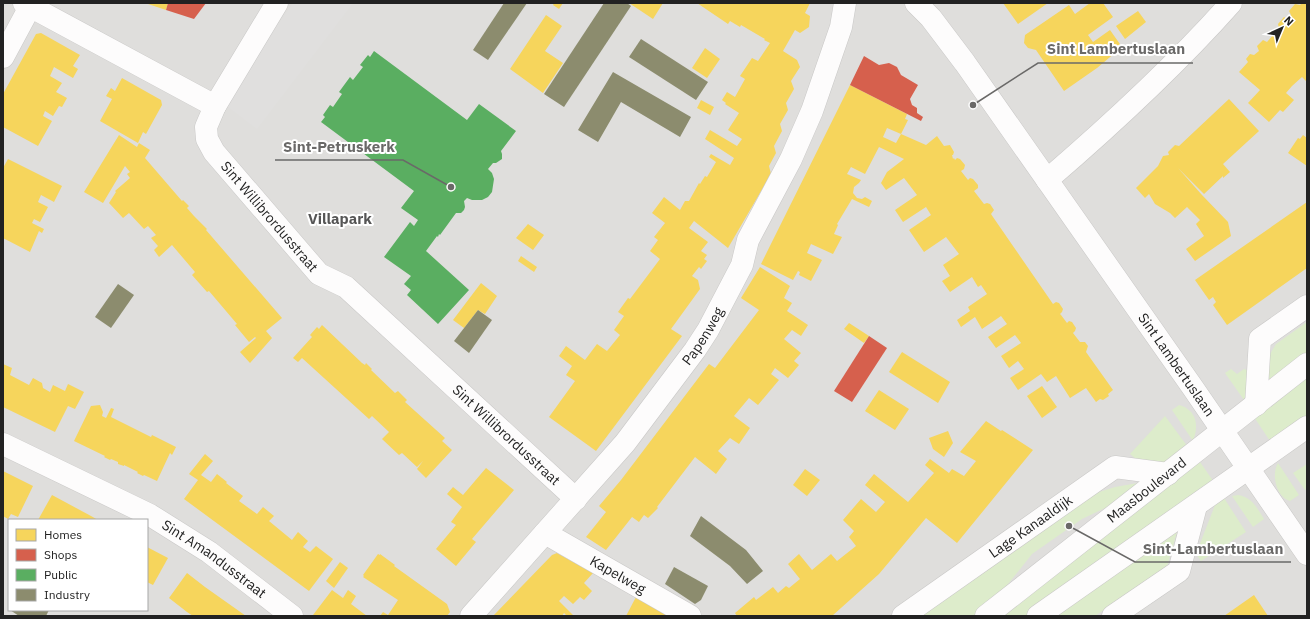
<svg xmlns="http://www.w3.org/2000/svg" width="1310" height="619" font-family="'IBM Plex Sans',sans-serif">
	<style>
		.residential { fill: #dfdedc; fill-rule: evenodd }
		.grass { fill: #ddeccb }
		.parking { fill: #e0dfde }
		.homes { fill: #f6d55c; fill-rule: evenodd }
		.shops { fill: #d6604d }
		.public { fill: #5aae61 }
		.industry { fill: #8c8c6e }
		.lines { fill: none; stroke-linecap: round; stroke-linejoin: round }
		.minor-casing { stroke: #c9c8c7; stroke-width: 23 }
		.tertiary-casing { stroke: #c9c8c7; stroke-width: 23 }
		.minor { stroke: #fdfcfc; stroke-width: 22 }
		.tertiary { stroke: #fdfcfc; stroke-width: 22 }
		.labels { text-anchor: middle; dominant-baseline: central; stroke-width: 4; stroke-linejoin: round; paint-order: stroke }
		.street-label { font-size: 14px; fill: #222; stroke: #fff }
		.neighbourhood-label { font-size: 15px; font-weight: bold; fill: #555; stroke: #fff }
		.leader { fill: none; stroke: #6a6968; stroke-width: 1.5 }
		.callout-dot { fill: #6a6968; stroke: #fff; stroke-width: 1.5 }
		.callout-label { font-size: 15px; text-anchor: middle; font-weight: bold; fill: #6a6968; stroke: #fff; stroke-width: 4; stroke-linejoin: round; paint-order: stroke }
	</style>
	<rect width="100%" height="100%" fill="#f0eeeb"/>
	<path class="residential" d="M3,3H1307V616H3ZM9,520H147V610H9Z"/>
	<g class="grass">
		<path d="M1307,322V354L1268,381L1270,354L1276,344Z"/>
		<path d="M1231,369L1237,374L1244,369L1249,371L1245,397L1244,400L1225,373Z"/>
		<path d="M1307,375V416L1270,441L1254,417Z"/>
		<path d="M1179,405C1197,410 1199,426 1193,441L1172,410Z"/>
		<path d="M1165,416L1188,447L1175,460L1164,462H1154L1137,460L1130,454Z"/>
		<path d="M1200,462L1216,485L1026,616H1001Z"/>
		<path d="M1278,463L1299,495L1290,501C1276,497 1271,474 1278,463Z"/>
		<path d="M1307,464V488L1305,490L1293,473Z"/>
		<path d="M1138,483L1128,497L1082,519L1032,554L1001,593L973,616H914L1096,493L1115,487Z"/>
		<path d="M1238,495C1252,497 1257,508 1264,519L1253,527L1232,496Z"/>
		<path d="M1224,498L1246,532L1201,561L1196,554L1215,505Z"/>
		<path d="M1177,532L1167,567L1095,616H1054Z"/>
	</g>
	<path class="parking" d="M293,3H353L257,129L223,103Z"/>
	<g class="homes">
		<path d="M145,3H168L166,10Z"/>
		<path d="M554,3H563L559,9L553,5Z"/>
		<path d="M629,3H663L653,19Z"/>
		<path d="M697,3H810L805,13L810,16L809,27L800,33L795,30L783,51L797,60L800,67L791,81L794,89L786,103L788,110L780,124L782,131L774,146L776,153L769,166L771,174L728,248L694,221L689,228L708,242L701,251L707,255L704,259L707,261L701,269L699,267L692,276L698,280L700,289L671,329L682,336L596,451L549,417L575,381L566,375L572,366L559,356L566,346L585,360L597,344L607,351L620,335L614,330L624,316L618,312L628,298L630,299L660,259L650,251L658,240L654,237L665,223L652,213L664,197L680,210L685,201H689L699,183L700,184L705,176L707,177L716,162L709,157L711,154L730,165L734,158L705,139L710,130L737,146L742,139L728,130L739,113L725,104L726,103L722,100L727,92L735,97L745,79L740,76L752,58L758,61L770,43L764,40L765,39L741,25L740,27L730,21L728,24Z"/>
		<path d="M1003,3H1048L1018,24Z"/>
		<path d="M1090,3H1103L1113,17L1088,35L1093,42L1110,30L1122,47L1097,68L1064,91L1036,50L1028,48L1024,43L1025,35L1069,5L1075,14Z"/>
		<path d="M1302,3H1307V82L1302,77L1292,86L1286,93L1294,100L1283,112L1280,110L1269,122L1248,103L1260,90L1239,72L1248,62L1246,59L1250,54L1254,55L1259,51L1257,46L1263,40L1267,42L1279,28L1278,24L1284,17L1287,19L1291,15L1289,11L1295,4L1300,5Z"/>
		<path d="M1138,11L1146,22L1125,39L1116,26Z"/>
		<path d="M546,15L562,26L545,51L563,63L543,93L510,69Z"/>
		<path d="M41,33L80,55L73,66L78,69L73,78L54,67L50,76L62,83L56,92L67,98L62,107L59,106L53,116L45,111L43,116L52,121L38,146L3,127V94L36,34Z"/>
		<path d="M705,48L720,59L707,78L692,68Z"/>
		<path d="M122,78L161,100L162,105L146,134L143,132L138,143L100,121L112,99L106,96L111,88L115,91Z"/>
		<path d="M850,85L907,114L905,119L908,120L901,134L926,145L937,136L944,146L950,145L954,152L953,155H952L953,159L954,158L955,160L957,158L960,159L965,165L964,169L961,171L968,180L970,178L973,179L978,185V188L974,191L984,204L987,203L990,204L994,210L991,214L993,217L1053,304L1056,302L1059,303L1063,309L1062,312L1060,314L1061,315L1067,323L1069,321L1072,322L1076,328L1075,331L1073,333L1080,342H1085L1088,346L1086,352L1113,390L1108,394L1109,396L1103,400L1100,399L1096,402L1086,388L1070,398L1056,376L1047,382L1041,374L1018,390L1010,378L1024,369L1018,361L1009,368L1001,356L1021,343L1015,335L996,348L988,337L1007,324L1001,316L982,329L975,317L961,327L957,320L970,311L968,307L987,294L981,285L978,287L972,277L950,292L942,281L950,276L943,265L959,254L946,237L924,252L909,230L931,215L926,207L903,222L895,210L917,195L904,178L886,190L881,183L887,172L904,159L879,147L865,174L851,167L847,174L861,180L859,183L854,187L853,193L857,198L862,199L865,197L872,201L869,207L852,199L837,224L838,225L834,234L842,237L833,254L811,244L807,253L822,260L811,281L799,275L800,272L798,271L793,280L761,264ZM887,128L901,134L896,143L883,137Z"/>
		<path d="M1229,99L1259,131L1223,164L1230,172L1223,178V176L1204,194L1178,168L1202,195L1228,222L1231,236L1195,261L1186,249L1204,236L1196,224L1200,220L1187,207L1175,218L1170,213L1155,204L1149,194L1145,198L1136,188L1158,166L1163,156L1169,155L1168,152L1175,145L1179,146Z"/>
		<path d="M701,100L714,107L710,115L697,108Z"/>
		<path d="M119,135L137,147L139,143L150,150L145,158L182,201L183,200L189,206L187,208L194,216L207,229L206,230L282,318L266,331L272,338L250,363L240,352L256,338L255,337L249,342L235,325L237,324L209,291L207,292L192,275L195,272L172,245L159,257L154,250L158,246L151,238L156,235L148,226L144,229L129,213L123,218L109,203L116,192L115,191L130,178L127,174L130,172L125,166L103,203L84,192Z"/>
		<path d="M1303,135L1307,138V166L1288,153L1298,138L1300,139Z"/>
		<path d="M8,159L62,186L54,202L41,195L38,202L48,207L40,222L34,219L32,223L44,229L42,233L39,231L30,252L3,238V168Z"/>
		<path d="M1307,202V268L1227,325L1213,305L1216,302L1213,297L1209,300L1195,280Z"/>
		<path d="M528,224L544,235L533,250L516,238Z"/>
		<path d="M521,256L537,267L534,272L518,261Z"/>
		<path d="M760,267L790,286L784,298L792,303L787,311L808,325L801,336L792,330L784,339L801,353L794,361L799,365L788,378L775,368L771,374L779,380L758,405L749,398L734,416L750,428L739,444L730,438L718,451L727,459L716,474L695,457L657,507L658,508L648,518L644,515L639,522L632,517L606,550L586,537L606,512L599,506L621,480L709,364L715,368L759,310L741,298Z"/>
		<path d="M481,283L497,296L485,314L478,310L464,328L453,320Z"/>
		<path d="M849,323L869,336L864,343L844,329Z"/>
		<path d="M322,325L362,363L365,365L366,363L372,369L371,370L395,393L398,391L407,400L405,402L445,438L442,441L452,450L426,478L417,469L423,461L417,467L402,453L399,455L382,439L389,432L372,416L369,419L302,358L298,362L293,358L312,337L310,335L317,327L319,329Z"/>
		<path d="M902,352L950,382L938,403L889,372Z"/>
		<path d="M3,364L12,368L10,375L29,385L33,378L42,383L43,388L50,392L53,385L65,391L68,384L84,392L75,409L68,406L55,432L3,407Z"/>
		<path d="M1042,386L1057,407L1042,418L1027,396Z"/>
		<path d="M879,390L909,409L895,430L865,411Z"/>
		<path d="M100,405L103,412L102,416L106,418L111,408L114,409L111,417L151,437L152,435L176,447L172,455L170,453L157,481L144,475L143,476L137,473L138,472L124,465V466L118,464V462L111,459L110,460L104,457L105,456L74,441L91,406Z"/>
		<path d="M986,421L1001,431L1002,430L1033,450L957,543L926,518L879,574L832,616H737L735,613L754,597L756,600L773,587L778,593L786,586L789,588L800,579L788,564L799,554L812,570L831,554L837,561L856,546L849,537L854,531L843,520L861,499L876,512L885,502L865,485L874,474L908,502L934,473L925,465L930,459L949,473L952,469L964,476L976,461L960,452Z"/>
		<path d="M948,431L953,443L944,457L933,449L929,438Z"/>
		<path d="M205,454L213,461L201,475L211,482L217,474L227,482L226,483L243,496L239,501L257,514L263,507L274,516L269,521L292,540L298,532L308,541L303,547L310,552L316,546L333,559L309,591L184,499L198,480L189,474Z"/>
		<path d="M486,468L514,490L472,539L476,542L456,566L436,549L456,525L451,522L462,507L447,494L453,487L463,495Z"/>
		<path d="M805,469L820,480L807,496L793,485Z"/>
		<path d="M3,471L33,486L18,517L11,514L8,519L3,516Z"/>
		<path d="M52,495L91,516L98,520H38Z"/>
		<path d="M147,547L168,558L153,585L147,582Z"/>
		<path d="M557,553L593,573L584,583L592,591L584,600L580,597L573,604L564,596L559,601L574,616H567L564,613L562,616H493L552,555Z"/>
		<path d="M378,554L380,555V554L395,565L394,566L447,604L450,612L447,616H380L383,612L388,615L398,600L363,577L364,576L363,575Z"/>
		<path d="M340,562L348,568L334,588L326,581Z"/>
		<path d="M187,573L205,587L246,616H193L187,612L169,598Z"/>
		<path d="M332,590L343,598L348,590L356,596L351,604L367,616L313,615Z"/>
		<path d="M1254,595L1268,616H1224Z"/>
		<path d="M636,597L671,616H626Z"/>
	</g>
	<g class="shops">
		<path d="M168,3H206L194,19L166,10Z"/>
		<path d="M864,56L879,65L889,63L897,67L901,75L918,85L910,99L912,105L917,108V113L923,117L921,121L850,85Z"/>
		<path d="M869,336L887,348L852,402L834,391Z"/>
	</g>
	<path class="public" d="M374,51L467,120L479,104L516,131L501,151L502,154V159L496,163H493L488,169L492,173L494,179L492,192L488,197L482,200H472L467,198L464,201L465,207L464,210L461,213H456L440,235L439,234L438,237L437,236L426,251L469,290L438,324L407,295L411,290L404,284L411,276L384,257L410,222L414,226L418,220L401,208L414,191L321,122L325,117L323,115L330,105L333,107L342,94L339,92L350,77L353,80L363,67L360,65L368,55L370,57Z"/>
	<g class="industry">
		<path d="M504,3H527L488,60L473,50Z"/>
		<path d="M604,3H627L631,6L564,107L544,94Z"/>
		<path d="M641,39L708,82L696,100L629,57Z"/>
		<path d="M613,72L691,117L680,137L621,102L598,142L578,130Z"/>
		<path d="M118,284L134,295L111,328L95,317Z"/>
		<path d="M478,310L492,320L469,353L454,341Z"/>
		<path d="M701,516L746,550L763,571L747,584L730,566L690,536Z"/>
		<path d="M674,567L708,586L701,600L695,604L665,584Z"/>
		<path d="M10,610H49L46,616H19Z"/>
	</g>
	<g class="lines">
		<defs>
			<g id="minor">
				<path d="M24,3L215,106"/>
				<path id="s1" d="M277,3L215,106L206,127L207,139L214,152L319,274L346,287L576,499"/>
				<path id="s2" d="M916,3L931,18L965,63L1193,388L1307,554"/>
				<path d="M3,57L32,3"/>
				<path d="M1047,180C1111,125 1175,66 1231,3"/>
				<path d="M1256,405L1260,339L1307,306"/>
				<path id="s3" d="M3,444L150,515L209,552L292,616"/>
				<path id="s4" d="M545,533L690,616"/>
				<path id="s5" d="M471,616L625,443L695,350L708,330L742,265L748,240L791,159L812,111L841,27L845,3"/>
				<path id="s6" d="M903,616L1115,467L1168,474"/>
				<path d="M1113,616L1179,571L1196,506"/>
			</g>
			<g id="tertiary">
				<path id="s7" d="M986,616L1307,364"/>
				<path d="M1038,616L1307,427"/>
			</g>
		</defs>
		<use href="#minor" class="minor-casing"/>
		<use href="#tertiary" class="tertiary-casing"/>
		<use href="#minor" class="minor"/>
		<use href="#tertiary" class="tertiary"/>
	</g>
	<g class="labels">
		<g class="street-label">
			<text stroke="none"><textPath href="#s1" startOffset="255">Sint Willibrordusstraat</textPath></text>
			<text stroke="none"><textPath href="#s5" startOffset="364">Papenweg</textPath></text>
			<text stroke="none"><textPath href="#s2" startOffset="446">Sint Lambertuslaan</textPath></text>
			<text stroke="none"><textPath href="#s1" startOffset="579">Sint Willibrordusstraat</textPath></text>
			<text stroke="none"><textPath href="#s7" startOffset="204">Maasboulevard</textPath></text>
			<text stroke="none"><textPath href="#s6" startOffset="156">Lage Kanaaldijk</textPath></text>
			<text stroke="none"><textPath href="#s3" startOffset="241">Sint Amandusstraat</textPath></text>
			<text stroke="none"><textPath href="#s4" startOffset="84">Kapelweg</textPath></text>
		</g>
		<g class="neighbourhood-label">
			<text x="340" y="218">Villapark</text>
		</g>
	</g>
	<path class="leader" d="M973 105L1038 63H1193M451 187L403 160H275M1069 526L1135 562H1291"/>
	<g class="callout-dot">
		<circle cx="973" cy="105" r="4"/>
		<circle cx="451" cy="187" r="4"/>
		<circle cx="1069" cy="526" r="4"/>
	</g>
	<g class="callout-label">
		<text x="1116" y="54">Sint Lambertuslaan</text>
		<text x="339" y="152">Sint-Petruskerk</text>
		<text x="1213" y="554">Sint-Lambertuslaan</text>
	</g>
	<rect width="1310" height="619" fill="none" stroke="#222222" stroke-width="8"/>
	<rect x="8" y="519" width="140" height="92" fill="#ffffff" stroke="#a7a7a7"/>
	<rect x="16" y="529" width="20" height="12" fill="#f6d55c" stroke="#a7a7a7"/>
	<text x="44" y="539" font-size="12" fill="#222222">Homes</text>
	<rect x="16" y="549" width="20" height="12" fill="#d6604d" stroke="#a7a7a7"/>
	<text x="44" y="559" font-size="12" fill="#222222">Shops</text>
	<rect x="16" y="569" width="20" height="12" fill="#5aae61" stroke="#a7a7a7"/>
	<text x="44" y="579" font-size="12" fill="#222222">Public</text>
	<rect x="16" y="589" width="20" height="12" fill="#8c8c6e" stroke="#a7a7a7"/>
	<text x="44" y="599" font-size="12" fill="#222222">Industry</text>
	<g transform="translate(1282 28) rotate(44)" stroke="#ffffff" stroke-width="3" paint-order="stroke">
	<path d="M0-3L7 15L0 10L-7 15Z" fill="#222222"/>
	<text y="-6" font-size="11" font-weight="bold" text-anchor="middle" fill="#222222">N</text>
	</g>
</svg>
